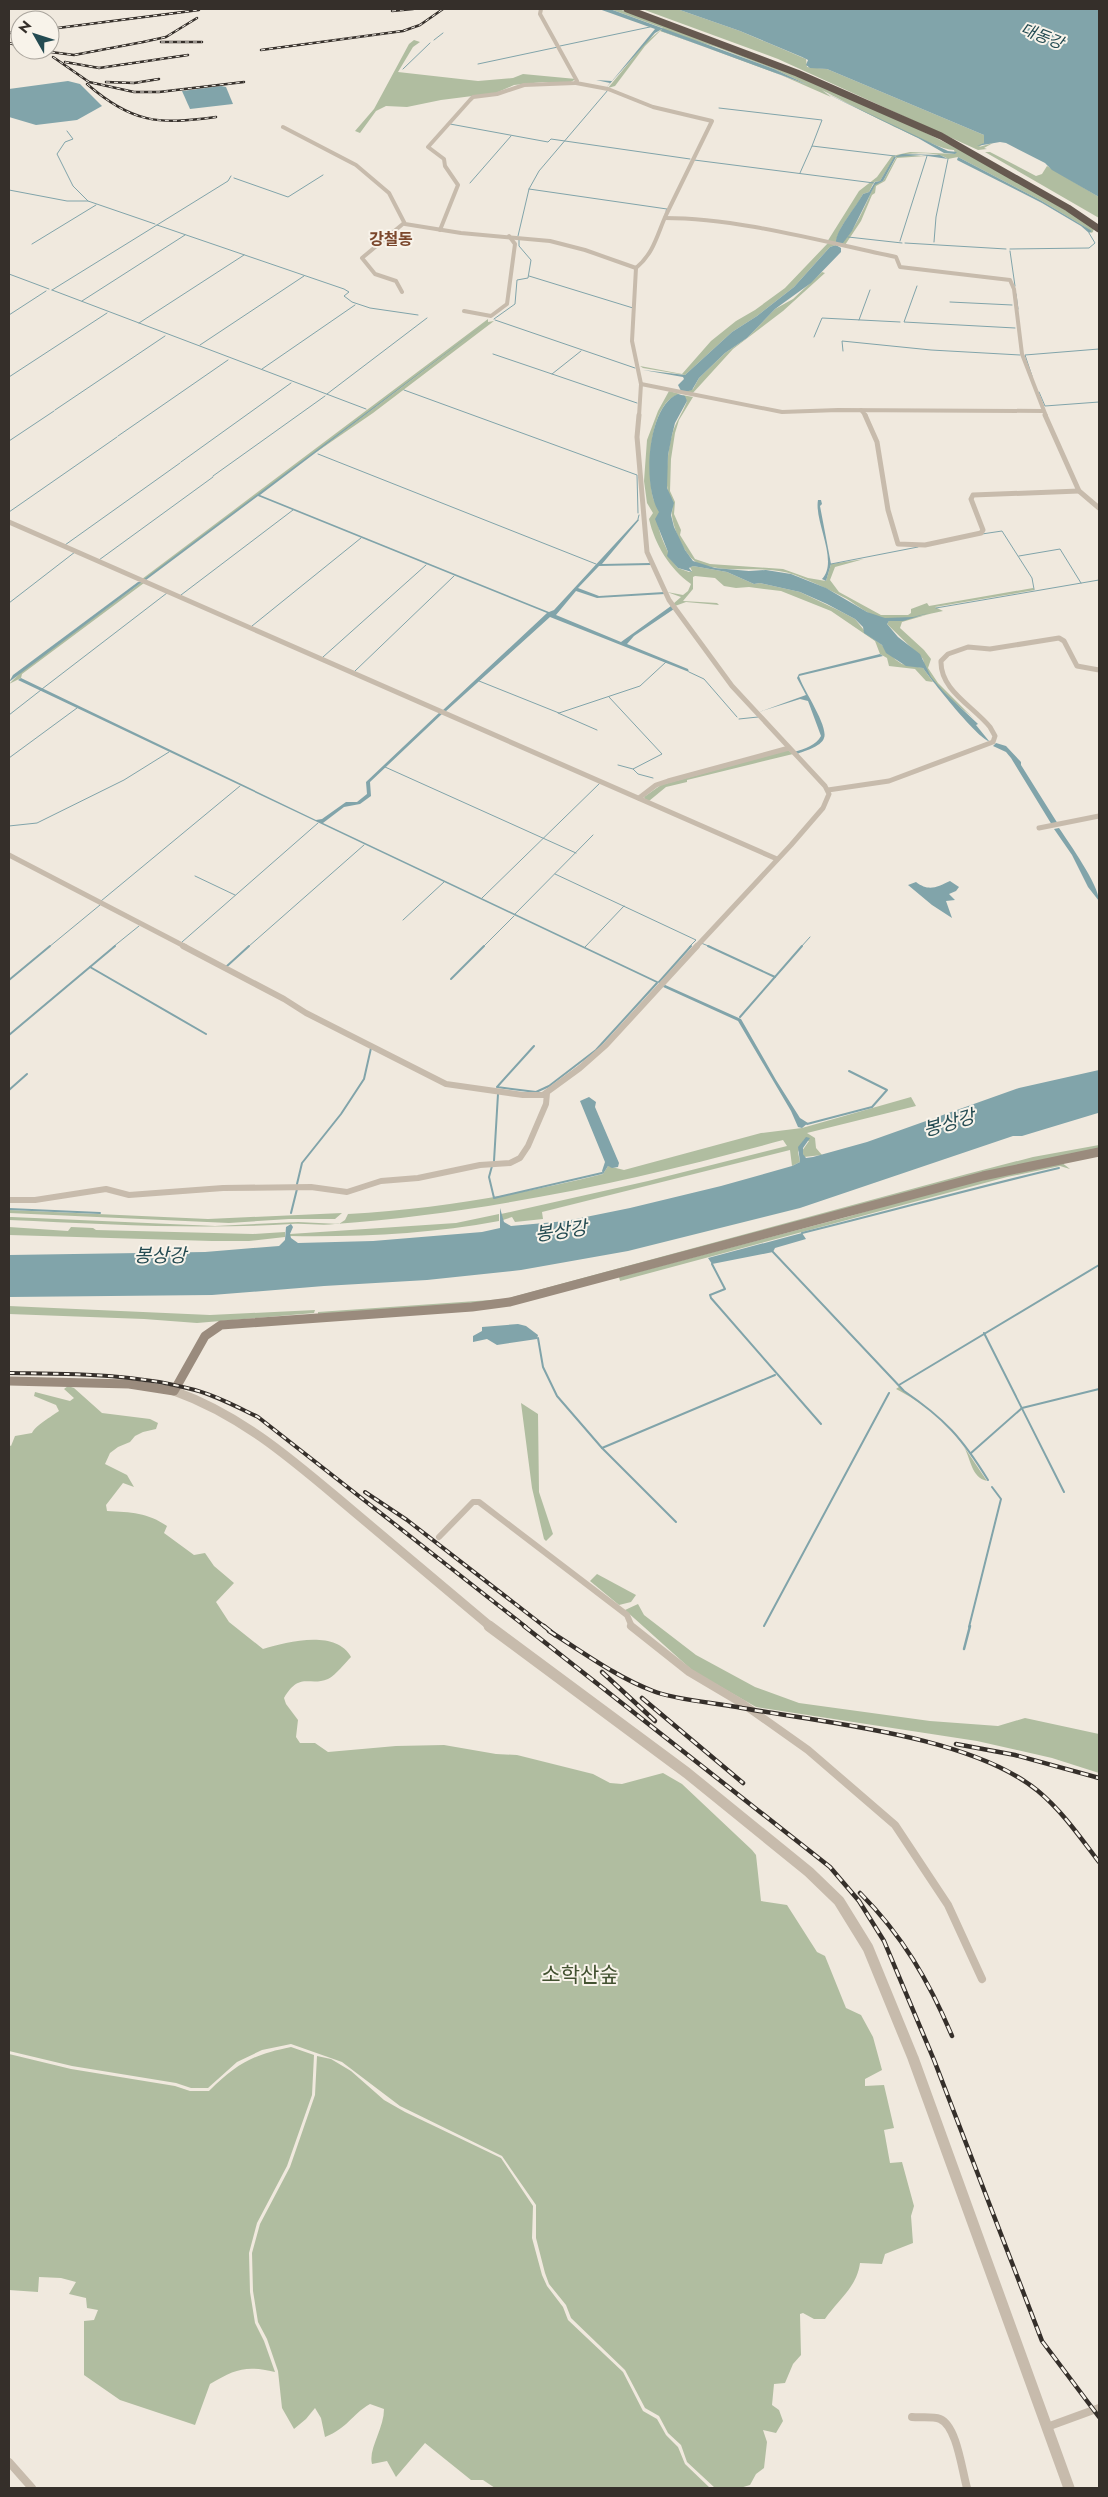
<svg xmlns="http://www.w3.org/2000/svg" width="1108" height="2497" font-family="Jost,'Noto Sans KR',sans-serif">
	<style>
		.green { fill: #b0bda0; fill-rule: evenodd }
		.water { fill: #81a4aa }
		.lines { fill: none; stroke-linecap: round; stroke-linejoin: round }
		.stream-far2 { stroke: #81a4aa; stroke-width: 1 }
		.stream-far1 { stroke: #81a4aa; stroke-width: 2 }
		.stream { stroke: #81a4aa; stroke-width: 2.5 }
		.minor-far3 { stroke: #c7bbac; stroke-width: 4 }
		.minor-far2 { stroke: #c7bbac; stroke-width: 5 }
		.minor-far1 { stroke: #c7bbac; stroke-width: 6 }
		.minor { stroke: #c7bbac; stroke-width: 8 }
		.tertiary-far1 { stroke: #c7bbac; stroke-width: 9 }
		.tertiary { stroke: #c7bbac; stroke-width: 11 }
		.secondary { stroke: #9a8b7d; stroke-width: 9 }
		.trunk { stroke: #665950; stroke-width: 7 }
		.rail-far2-casing { stroke: #352f2a; stroke-width: 2.5 }
		.rail-far1-casing { stroke: #352f2a; stroke-width: 4 }
		.rail-casing { stroke: #352f2a; stroke-width: 4.5 }
		.rail-far2 { stroke: #f8f3ea; stroke-width: 1; stroke-dasharray: 4; stroke-linecap: butt }
		.rail-far1 { stroke: #f8f3ea; stroke-width: 2; stroke-dasharray: 5.5; stroke-linecap: butt }
		.rail { stroke: #f8f3ea; stroke-width: 2.5; stroke-dasharray: 8; stroke-linecap: butt }
		.labels { text-anchor: middle; dominant-baseline: central; stroke-width: 4; stroke-linejoin: round; paint-order: stroke }
		.far-water-label { font-size: 16px; font-style: italic; fill: #244b52; stroke: #f8f3ea }
		.far-quarter-label { font-size: 16px; font-weight: bold; fill: #7b472c; stroke: #f8f3ea }
		.water-label { font-size: 19px; font-style: italic; fill: #244b52; stroke: #f8f3ea }
		.near-park-label { font-size: 21px; fill: #425130; stroke: #f8f3ea }
	</style>
	<rect width="100%" height="100%" fill="#f0e9de"/>
	<g class="green">
		<path d="M610,9H619C733,49 848,93 956,148C1003,172 1048,200 1094,227L1093,232L1091,233L1085,227L1040,200L958,157L948,159C938,151 912,153 900,155L926,156L897,158L885,181L876,186L875,193L872,195L861,221L845,245L839,244C853,237 868,199 875,184L883,181L897,156H895L880,181L874,182L869,192L863,194C855,210 838,226 836,243L827,242L859,191L877,177L892,156L910,152L955,154L954,150C938,151 843,101 822,90L831,97L765,68L660,31L645,46L615,86L608,88L646,42L663,28ZM662,31L716,47L774,69L808,85Z"/>
		<path d="M642,9H677L740,31L806,59L807,67L827,69L984,135L986,137L984,143L979,147L993,143L984,148L987,149L978,150L778,59Z"/>
		<path d="M414,40L420,42L413,47L398,72L478,81L513,78L523,74L576,79L569,83L543,82L514,85L496,93L441,100L407,107L386,106L376,111L360,133L355,131L374,109L409,44Z"/>
		<path d="M985,152H990L1036,176L1042,174L1047,166L1099,197V218Z"/>
		<path d="M828,243L836,245L830,247L794,287L757,316L732,332L685,375L643,368L640,366L682,374L711,341L736,321L755,310L785,288Z"/>
		<path d="M822,272L825,273L783,311L733,349L692,394L685,392L693,389L699,378L725,353L747,338L775,309L793,299Z"/>
		<path d="M488,319V322L494,321L373,413L312,455L451,350L144,580L142,579Z"/>
		<path d="M669,391L680,394C648,402 647,472 653,498C654,503 659,507 660,512C660,516 658,519 658,523C659,533 664,543 668,552V556L678,568L689,572L692,571L690,567L693,566L727,572L754,584L760,583L800,592L838,610L855,619L868,635L882,645L896,660L902,664L923,668L933,682L926,681L915,669L889,666L887,658L880,654L875,641L831,611L781,591L749,587L736,588L724,586L715,578L695,576L693,577V589L683,601L717,603L719,605L686,602L675,606L673,604L681,597L667,592L683,595L688,591L691,584C670,569 655,545 649,519L653,513L647,503L644,481L647,440L658,411Z"/>
		<path d="M682,395L693,397L679,420L675,433L671,459L670,491L675,502L674,514L681,530L680,535L695,559L710,564L783,569L808,578L826,581L831,564L864,559L835,567L830,580L839,592L881,615H908L911,613V609L927,603L929,606L1033,588L1035,590L935,607L943,611C925,615 902,621 883,618C870,616 858,606 847,599C830,590 813,582 795,575C766,564 733,574 702,565C687,561 674,532 672,516C671,512 674,506 673,501C673,501 669,495 669,495C664,483 668,447 672,435C675,422 683,413 687,401Z"/>
		<path d="M142,582L144,583L22,674L21,678L9,684L23,670Z"/>
		<path d="M926,615L902,622L900,628L924,650L931,659L928,668L938,683L974,719C958,704 926,683 923,659L887,624L889,621Z"/>
		<path d="M788,750L793,754L687,780V782L666,787L649,801L645,799L644,797L661,785Z"/>
		<path d="M911,1097L916,1106L807,1133L815,1138L816,1148L822,1155L804,1157L802,1151L809,1141L804,1140L798,1152L800,1162L792,1166L790,1150L542,1212L543,1219L515,1222L512,1217L503,1220L501,1214L648,1181L787,1146L783,1140C636,1180 486,1213 335,1224C321,1226 306,1223 292,1224C197,1230 103,1224 9,1220V1217H12L215,1226L298,1222L339,1224L345,1220L348,1214C435,1209 518,1195 603,1174L608,1166L624,1170L761,1133L802,1128Z"/>
		<path d="M1099,1145V1150L500,1302L318,1314V1312L505,1299L967,1174L1033,1157Z"/>
		<path d="M1061,1162L1070,1169L1060,1166L1007,1177L620,1281L619,1277L847,1217L949,1187Z"/>
		<path d="M9,1210L208,1219L342,1213L335,1219H289L229,1223L9,1213Z"/>
		<path d="M499,1214V1221C430,1234 361,1237 290,1236V1234L456,1223Z"/>
		<path d="M9,1227L68,1231L71,1227L93,1228L96,1230L253,1234L285,1232V1237L249,1241H212L9,1235Z"/>
		<path d="M9,1306L210,1315L315,1310L314,1313L197,1323L144,1319L9,1314Z"/>
		<path d="M68,1386L74,1388L102,1413L150,1419L158,1423L156,1429L143,1432L135,1436L130,1442L118,1447L110,1453L105,1464L127,1475L134,1487L123,1483L106,1505L107,1511C131,1512 148,1513 167,1526L164,1533L194,1555L205,1553L214,1566L234,1583L216,1602L229,1622L263,1649C286,1642 336,1629 351,1657C345,1663 336,1675 328,1679C309,1687 300,1671 284,1698L286,1704L298,1720L296,1737L300,1743H315L328,1752L396,1746L444,1745L496,1754L517,1755L593,1774L610,1783L622,1784L663,1773L682,1784L752,1850L756,1855L761,1901L787,1905L817,1952L825,1956L846,2008L861,2015L873,2037L882,2070L865,2079V2086L884,2085L894,2128L884,2130L890,2163L902,2162L914,2206L911,2216L913,2243L885,2254L882,2264L860,2263C857,2287 838,2300 825,2319H814L803,2313L800,2314L801,2355L793,2364L785,2383L774,2384L772,2405L779,2410L783,2421L776,2433L763,2430L767,2442L764,2468L756,2474L750,2485L740,2488H715L687,2462L681,2445L668,2433L659,2416L645,2408L625,2370L571,2318L566,2305L549,2284L545,2273L536,2238V2205L502,2156L400,2106L342,2062L291,2044L262,2050L237,2062L208,2088H191L176,2083L72,2066L9,2051V1445L11,1446L15,1436L32,1433C35,1426 52,1416 59,1411L56,1405L34,1396L35,1392L70,1401L74,1398L64,1389Z"/>
		<path d="M899,1387L930,1410L954,1432L987,1481C971,1477 971,1459 964,1447C949,1423 921,1402 896,1389Z"/>
		<path d="M521,1403L538,1414L539,1492L553,1534L546,1541L544,1539L532,1488Z"/>
		<path d="M597,1574L636,1595L631,1602L619,1605L590,1581Z"/>
		<path d="M638,1604L644,1615L696,1655L755,1687L799,1703L930,1721L998,1726L1025,1718L1099,1734V1773L1052,1758L977,1741L756,1707L693,1671L625,1610Z"/>
		<path d="M291,2047L314,2055L312,2095L287,2166L257,2223L249,2253L250,2292L255,2323L264,2341L275,2372C246,2365 235,2369 210,2384L195,2425L120,2400L84,2375V2321L94,2320L98,2310L87,2308L86,2298L69,2294L76,2282L61,2278L39,2277L38,2292L9,2290V2054L71,2069L175,2086L190,2091H209C238,2063 252,2055 291,2047Z"/>
		<path d="M317,2056L331,2059L351,2071L384,2100L405,2112L501,2158L533,2206L532,2238L542,2275L547,2286L563,2307L568,2320L623,2372L643,2411L657,2419L666,2435L678,2447L685,2464L710,2488H495L483,2480H471L425,2443L396,2477L387,2461L372,2464C368,2449 384,2429 384,2409L370,2404C351,2415 348,2428 325,2437L321,2418L315,2408L306,2419L294,2429L282,2408L278,2371L267,2339L258,2322L253,2291L252,2253L260,2224L290,2167L315,2095Z"/>
	</g>
	<g class="water">
		<path d="M599,9H610L774,69L808,85L672,35L661,31L662,29L655,33L606,88L610,83L596,80L612,81L655,29Z"/>
		<path d="M677,9H1099V197L1052,170L1045,163L1006,143L1000,142L977,146L984,143V135L827,69L810,68L806,65L808,60L802,57L740,31Z"/>
		<path d="M68,81L80,84L102,106L77,120L36,125L9,117V89Z"/>
		<path d="M221,86L226,87L233,104L190,109L182,91Z"/>
		<path d="M815,88L948,151L957,152L955,154L944,153L918,138Z"/>
		<path d="M902,154L940,155L948,159L921,155L896,157L883,181L875,185L852,231L843,243H836C835,231 856,207 863,194L869,192L875,182L880,181L894,157Z"/>
		<path d="M958,157L1040,200L1092,231L1089,233L1081,226L1042,203L957,160Z"/>
		<path d="M836,245L841,248V252L811,283L775,309L747,338L725,353L699,378L692,390L682,393L678,385L684,379L683,377L643,370L685,375L732,332L757,316L794,287L830,247Z"/>
		<path d="M490,320L260,495L549,612L554,610L638,519L639,520L602,564L650,563L651,565L599,566L578,588L599,596L664,592L665,594L597,598L576,591L556,615L621,642L671,606L674,609L634,636L627,644L688,669L689,672L550,617L445,712L443,710L547,613L258,496L146,580L144,579Z"/>
		<path d="M678,394L685,396L687,401L675,423L672,435L668,455L667,488L674,503L671,515L674,527L685,550L693,561L715,568L749,571L766,570L791,574L826,588L867,612L885,618L913,617L929,613L903,621H889L887,624L898,637L920,654L931,677L944,692L978,724L976,725L989,741C978,739 932,681 923,668L906,666L886,653L882,645L864,633L863,627L855,619L827,604L800,592L760,583L754,584L727,572L693,566L689,568L692,572L678,568L667,556L668,552L655,519L659,512C642,487 647,406 678,394Z"/>
		<path d="M818,500H821L822,504L820,506L831,564L826,581L822,579C839,561 814,522 818,500Z"/>
		<path d="M138,582H142L9,682L13,675Z"/>
		<path d="M880,654L883,656L799,676C802,688 829,726 824,738C821,747 804,751 797,754L794,752C805,749 816,745 821,736L808,701L800,699L759,712L806,695L797,678L799,674Z"/>
		<path d="M21,678L316,820L322,819L346,802H357L367,794L366,782L440,712L443,713L370,782L371,796L360,804L344,807L323,823L659,982L657,983L18,680Z"/>
		<path d="M996,743L1006,746L1021,762V765L1058,824L1052,825L1011,758L1006,752L993,746Z"/>
		<path d="M1059,828C1069,843 1099,885 1099,901L1088,887L1072,855L1054,829Z"/>
		<path d="M950,881L959,887L956,891L949,894L955,900L946,901L952,918L932,905L908,885L916,882C929,892 937,887 950,881Z"/>
		<path d="M663,984L741,1019L776,1080L800,1118L808,1123L802,1128L798,1127L791,1111L738,1021L661,986Z"/>
		<path d="M1099,1070L1098,1113L1022,1136H1013L800,1208L628,1251L521,1270L427,1280L324,1286L212,1295L9,1297V1255L205,1252L279,1246L285,1240L286,1227L291,1224L293,1227L290,1234L291,1238L298,1243L373,1241L482,1232L500,1228V1208L504,1222L511,1226L566,1221L630,1208L721,1186L792,1166L800,1162L798,1147L806,1137L810,1138L803,1148V1154L806,1158L813,1157L867,1142L1019,1088Z"/>
		<path d="M589,1097L596,1102L595,1107L619,1163L618,1167L612,1168L608,1166L603,1174L602,1171L605,1162L580,1101Z"/>
		<path d="M802,1233L806,1239L775,1248L773,1252L712,1264L708,1258Z"/>
		<path d="M518,1324L526,1326L538,1335L537,1339L497,1345L487,1339L473,1342V1336L482,1331V1327Z"/>
	</g>
	<g class="lines">
		<g class="stream-far2">
			<path d="M434,40L443,33"/>
			<path d="M560,46L650,27"/>
			<path d="M478,64L558,47"/>
			<path d="M403,69L430,43"/>
			<path d="M719,108L822,120L812,146"/>
			<path d="M450,124L548,142L551,139L690,159"/>
			<path d="M67,131L73,139L65,142L57,154L73,186L88,201"/>
			<path d="M694,160L874,183"/>
			<path d="M800,173L812,146L895,156"/>
			<path d="M234,178L288,197L323,175"/>
			<path d="M470,183L511,136"/>
			<path d="M529,189L667,209L666,211"/>
			<path d="M9,190L67,201H88L155,224"/>
			<path d="M157,225L344,289L349,292L344,296L352,302L370,308L418,315"/>
			<path d="M518,236L529,189L539,171L608,90"/>
			<path d="M848,237L902,243"/>
			<path d="M900,241L927,156"/>
			<path d="M934,242L936,217L948,159"/>
			<path d="M905,243L1006,249"/>
			<path d="M32,244L96,205"/>
			<path d="M1010,249L1089,248L1095,243L1089,233"/>
			<path d="M1010,251L1015,286"/>
			<path d="M9,274L49,289"/>
			<path d="M529,276L633,308"/>
			<path d="M917,286L904,322L1015,328"/>
			<path d="M52,290L366,409"/>
			<path d="M52,290L228,181L231,176"/>
			<path d="M1016,294L1018,309"/>
			<path d="M82,301L185,235"/>
			<path d="M950,302L1012,305"/>
			<path d="M9,315L46,291"/>
			<path d="M494,319L515,304L517,280L528,278L531,260L519,246V238"/>
			<path d="M495,320L635,368"/>
			<path d="M859,320L870,290"/>
			<path d="M139,323L244,255"/>
			<path d="M814,337L822,318L900,322"/>
			<path d="M200,345L304,276"/>
			<path d="M843,351L842,341L931,350L1020,355"/>
			<path d="M493,354L552,374L581,351"/>
			<path d="M262,369L355,305"/>
			<path d="M552,374L637,403"/>
			<path d="M1032,376L1025,355L1099,349"/>
			<path d="M9,377L107,313"/>
			<path d="M404,390L637,475L638,513"/>
			<path d="M1039,392L1045,406L1099,402"/>
			<path d="M327,394L427,318"/>
			<path d="M55,410L165,336"/>
			<path d="M118,436L228,360"/>
			<path d="M9,441L54,411"/>
			<path d="M318,454L596,564"/>
			<path d="M181,462L291,383"/>
			<path d="M213,476L325,396"/>
			<path d="M9,512L117,437"/>
			<path d="M638,519L639,515"/>
			<path d="M982,534L1002,531L1032,578L1034,589"/>
			<path d="M65,545L180,463"/>
			<path d="M1019,556L1060,549L1081,583"/>
			<path d="M99,560L213,477"/>
			<path d="M831,564L918,547"/>
			<path d="M181,595L293,510"/>
			<path d="M9,603L75,552"/>
			<path d="M936,608L1099,580"/>
			<path d="M252,626L361,538"/>
			<path d="M323,657L426,565"/>
			<path d="M355,671L454,576"/>
			<path d="M689,672L704,679L737,717"/>
			<path d="M479,681L559,713L640,686L666,662"/>
			<path d="M42,689L167,593"/>
			<path d="M609,697L662,754L633,769L638,774L653,778"/>
			<path d="M558,713L597,730"/>
			<path d="M9,715L41,690"/>
			<path d="M739,719L758,717"/>
			<path d="M9,758L77,708"/>
			<path d="M618,765L633,769"/>
			<path d="M385,767L576,853"/>
			<path d="M9,826L37,823L124,780L169,752"/>
			<path d="M555,874L696,940L689,947"/>
			<path d="M195,876L235,895"/>
			<path d="M482,898L600,783"/>
			<path d="M101,901L240,786"/>
			<path d="M515,914L593,835"/>
			<path d="M403,920L444,882"/>
			<path d="M182,942L318,823"/>
			<path d="M701,943L711,947"/>
			<path d="M49,947L100,905"/>
			<path d="M113,947L139,926"/>
			<path d="M248,947L364,845"/>
			<path d="M483,947L514,916"/>
			<path d="M585,947L624,906"/>
			<path d="M801,947L810,937"/>
		</g>
		<g class="stream-far1">
			<path d="M708,946L775,977"/>
			<path d="M227,966L249,946"/>
			<path d="M90,967L206,1034"/>
			<path d="M451,979L484,946"/>
			<path d="M9,980L50,946"/>
			<path d="M659,982L691,946"/>
			<path d="M740,1017L802,946"/>
			<path d="M9,1035L115,946"/>
			<path d="M534,1046L497,1087L536,1092L549,1086L596,1050L657,983"/>
			<path d="M9,1090L27,1074"/>
			<path d="M807,1124L872,1107L887,1090L849,1071"/>
			<path d="M494,1161L498,1094"/>
			<path d="M492,1166L489,1177L494,1198L602,1173"/>
			<path d="M297,1184L302,1163L341,1114L364,1079L371,1048"/>
			<path d="M9,1209L100,1213"/>
			<path d="M291,1213L297,1189"/>
			<path d="M802,1233C888,1212 973,1188 1059,1168"/>
			<path d="M773,1252L904,1391C945,1419 962,1438 988,1480"/>
			<path d="M712,1264L725,1289L710,1295L711,1298L821,1424"/>
			<path d="M984,1333L1064,1492"/>
			<path d="M538,1338L543,1367L557,1396L602,1448L676,1522"/>
			<path d="M899,1385L1099,1265"/>
			<path d="M602,1448L775,1375"/>
			<path d="M971,1453L1022,1408L1099,1389"/>
			<path d="M764,1626L889,1393"/>
			<path d="M969,1627L1001,1499L992,1487"/>
		</g>
		<path class="stream" d="M964,1649L970,1626"/>
		<g class="minor-far3">
			<path d="M283,127L356,165L389,193L405,224L461,233L550,241L585,250L636,268C654,253 657,235 666,215C681,184 697,152 712,121L653,107L608,89L576,83"/>
			<path d="M665,218C738,218 824,242 896,257L900,267L1010,280L1014,289L1022,354L1046,416"/>
			<path d="M440,230L458,185L445,166L444,159L428,147L470,100L473,97L497,94L524,85L575,83L577,81L540,14L541,9"/>
			<path d="M636,268L632,341L641,384L639,416"/>
			<path d="M402,292L396,281L375,274L362,258L404,223"/>
			<path d="M464,311L491,316L507,304L515,244L509,236"/>
			<path d="M641,384L782,412L838,410L1043,411"/>
			<path d="M861,410L866,416"/>
		</g>
		<g class="minor-far2">
			<path d="M639,415L637,437L647,552L669,600L732,686L825,786L829,794L823,808L791,845L696,947"/>
			<path d="M865,415L877,442L888,510L898,544L925,545L981,533L983,530L971,499L973,495L1079,491"/>
			<path d="M1045,415L1079,491L1099,508"/>
			<path d="M9,522L777,859"/>
			<path d="M828,790L889,781L993,742L995,736L990,727C973,706 940,690 941,661L948,654L968,647L990,649L1059,638L1064,641L1077,666L1099,670"/>
			<path d="M639,798L656,785L668,781L789,748"/>
			<path d="M1039,828L1099,816"/>
			<path d="M9,855L186,947"/>
		</g>
		<g class="minor-far1">
			<path d="M183,946L284,999L306,1013L446,1084L523,1095H543L580,1068L606,1045L697,946"/>
			<path d="M9,1200H35L106,1189L129,1195L223,1188L311,1187L347,1192L381,1181L418,1178L480,1165L510,1163L520,1158L528,1146L546,1104L547,1093"/>
			<path d="M439,1537L473,1502H479L627,1615L632,1627"/>
		</g>
		<g class="minor">
			<path d="M631,1626L689,1672L743,1704L808,1750L895,1825L948,1905L982,1979"/>
			<path d="M912,2417C921,2418 932,2416 940,2419C957,2426 962,2471 967,2488"/>
			<path d="M1047,2427L1099,2408"/>
			<path d="M9,2462L32,2488"/>
		</g>
		<path class="tertiary-far1" d="M174,1391C244,1416 296,1463 352,1510C398,1549 445,1588 491,1627"/>
		<path class="tertiary" d="M489,1626L687,1773L809,1872L839,1901L868,1948L913,2058L1069,2488"/>
		<path class="secondary" d="M9,1381L129,1384L174,1391L205,1336L221,1325L472,1307L510,1302L983,1176L1099,1152"/>
		<path class="trunk" d="M627,9L797,73L941,136L1068,208L1099,229"/>
		<defs>
			<g id="rail-far2">
				<path d="M392,11L413,9"/>
				<path d="M50,29L199,10"/>
				<path d="M9,33L20,32"/>
				<path d="M161,42H202"/>
				<path d="M9,43L20,46"/>
				<path d="M35,50L74,55L143,42L166,37L197,18"/>
				<path d="M261,50L403,31L420,25L443,9"/>
				<path d="M53,57L89,82L134,92H159L244,82"/>
				<path d="M65,62L99,68L188,55"/>
				<path d="M106,82L134,83L159,79"/>
				<path d="M87,84C132,123 158,125 216,117"/>
			</g>
			<g id="rail-far1">
				<path d="M9,1373C71,1374 134,1373 195,1390C217,1396 237,1407 258,1417L526,1627"/>
				<path d="M365,1492L407,1520L545,1627"/>
			</g>
			<g id="rail">
				<path d="M524,1626L830,1867L859,1901L884,1941L934,2060L1042,2341L1099,2417"/>
				<path d="M544,1626L555,1635"/>
				<path d="M549,1631C583,1652 616,1677 653,1691C675,1700 718,1703 742,1708C827,1723 971,1736 1038,1791C1062,1811 1080,1837 1099,1862"/>
				<path d="M602,1672L655,1721"/>
				<path d="M642,1698L743,1783"/>
				<path d="M956,1744L1015,1755L1099,1778"/>
				<path d="M860,1893C902,1935 929,1981 952,2036"/>
			</g>
		</defs>
		<use href="#rail-far2" class="rail-far2-casing"/>
		<use href="#rail-far1" class="rail-far1-casing"/>
		<use href="#rail" class="rail-casing"/>
		<use href="#rail-far2" class="rail-far2"/>
		<use href="#rail-far1" class="rail-far1"/>
		<use href="#rail" class="rail"/>
	</g>
	<g class="labels">
		<g class="far-water-label">
			<text transform="translate(1042 36) rotate(21)">대동강</text>
		</g>
		<g class="far-quarter-label">
			<text x="391" y="239">강철동</text>
		</g>
		<g class="water-label">
			<text transform="translate(949 1123) rotate(-16)">봉상강</text>
			<text transform="translate(561 1231) rotate(-8)">봉상강</text>
			<text x="160" y="1255">봉상강</text>
		</g>
		<g class="near-park-label">
			<text x="580" y="1975">소학산숲</text>
		</g>
	</g>
	<rect width="1108" height="2497" fill="none" stroke="#352f2a" stroke-width="20"/>
	<g transform="translate(35 35) rotate(309)"><circle r="24" fill="#f8f3ea" stroke="#aaa59d"/>
	<path d="M0-4L9 19L0 12L-9 19Z" fill="#244b52"/>
	<text y="-8" font-size="14" font-weight="bold" text-anchor="middle" fill="#352f2a">N</text>
	</g>
</svg>
